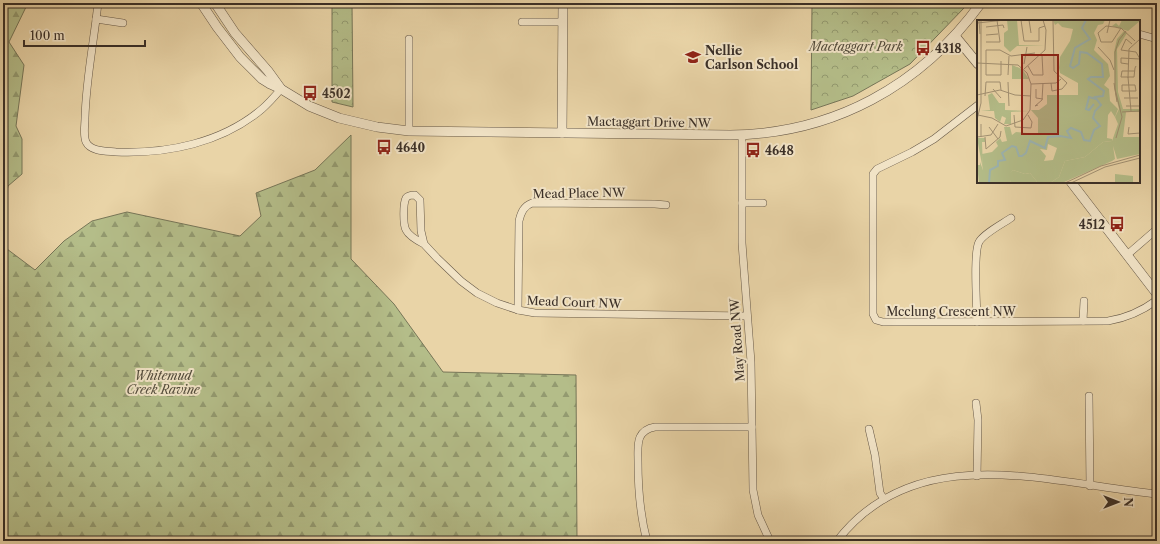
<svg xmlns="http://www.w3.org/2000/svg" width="1160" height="544" font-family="'Libre Caslon Text',serif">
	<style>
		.forest { fill: url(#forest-firs); stroke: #777658 }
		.park { fill: url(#park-crowns); stroke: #777658 }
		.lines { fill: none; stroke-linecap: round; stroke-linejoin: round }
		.minor-casing { stroke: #665847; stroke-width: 8 }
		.tertiary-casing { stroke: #665847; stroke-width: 10 }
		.minor { stroke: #f1e3c6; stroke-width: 7 }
		.tertiary { stroke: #f1e3c6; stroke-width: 9 }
		.labels { text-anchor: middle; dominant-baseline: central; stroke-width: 4; stroke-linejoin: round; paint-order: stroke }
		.park-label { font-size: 12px; font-style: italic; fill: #524b3b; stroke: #f1e3c6 }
		.poi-label { font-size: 12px; font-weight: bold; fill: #3a2f27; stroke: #f1e3c6; text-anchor: start }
		.street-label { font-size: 12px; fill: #3a2f27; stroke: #f1e3c6 }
		.inset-river { fill: none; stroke: #9cb5b3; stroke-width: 2 }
		.inset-road { fill: none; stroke: #a39274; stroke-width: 1 }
		.view { fill: #8f2418; fill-opacity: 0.15; stroke: #8f2418; stroke-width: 2 }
		.inset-edge { fill: none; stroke: #3a2f27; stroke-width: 2 }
	</style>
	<defs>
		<pattern id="forest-firs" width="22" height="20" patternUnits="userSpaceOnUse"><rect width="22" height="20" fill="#b4bd89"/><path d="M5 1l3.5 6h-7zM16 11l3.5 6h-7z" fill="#939a70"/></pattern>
		<pattern id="park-crowns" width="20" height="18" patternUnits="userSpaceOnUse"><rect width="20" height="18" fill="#b4bd89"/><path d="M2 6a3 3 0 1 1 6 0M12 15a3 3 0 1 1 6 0" fill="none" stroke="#939a70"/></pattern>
	</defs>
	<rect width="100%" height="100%" fill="#e9d4a7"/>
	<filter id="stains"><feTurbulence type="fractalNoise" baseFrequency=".005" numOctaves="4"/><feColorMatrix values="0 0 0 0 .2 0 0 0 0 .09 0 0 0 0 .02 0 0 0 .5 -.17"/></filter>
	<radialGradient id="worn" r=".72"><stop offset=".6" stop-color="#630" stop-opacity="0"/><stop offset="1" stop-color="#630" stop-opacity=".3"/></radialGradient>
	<g class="forest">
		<path d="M3,3H26V7L9,42L24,65L16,126L22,139V174L8,186L3,213Z"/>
		<path d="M351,135V259L394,304L443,372L576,375L577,541H3V246L35,270L64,241L92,221L127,212L240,236L261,216L256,193L315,170Z"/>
	</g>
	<g class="park">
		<path d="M332,3H352L353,107L332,102Z"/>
		<path d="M812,3H966L964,8L910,64L853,96L811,110Z"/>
	</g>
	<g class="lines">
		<defs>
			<g id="minor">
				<path d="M98,3C94,41 86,79 85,118C85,125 83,135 86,142C91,152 107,151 116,152C167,154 222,143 262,109C269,103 275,96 281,89"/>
				<path d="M96,19L123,23"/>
				<path d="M522,22H563"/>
				<path d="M1139,34L1157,39"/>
				<path d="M978,105L934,139L912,152L877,169L873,174V314L876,320L883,322L1108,321C1127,318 1142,311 1157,300"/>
				<path d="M409,131V39"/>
				<path d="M742,135V243L751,362L753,490L758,515L770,541"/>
				<path d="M742,203H763"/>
				<path d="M424,244C418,241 409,236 406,230C403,225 403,203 406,198C408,195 412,195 415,195L420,200L421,231L424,244L437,258L461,281L477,293L497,303L518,310L535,313L747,316"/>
				<path d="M1127,255L1157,229"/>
				<path d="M518,310L519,221C521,212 524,206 532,203L655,204L666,205"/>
				<path d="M1083,321L1084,301"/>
				<path d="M977,322C977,307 973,253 979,242C983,234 1002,224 1011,218"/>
				<path d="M1089,396L1090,486"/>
				<path d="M976,403L978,420L977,476"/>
				<path d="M869,429L875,455L880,493L884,499"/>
				<path d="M647,541C640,515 638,488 638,461C638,453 637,444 640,437C643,431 649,428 655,427H752"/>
				<path d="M837,541C916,438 1049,483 1157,494"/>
			</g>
			<g id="tertiary">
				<path d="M201,3L217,27L240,57L262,79L270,84L281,89L309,106L339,118L377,127L409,131L730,135C833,134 921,86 981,3"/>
				<path d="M215,3L235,33L268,71L281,89"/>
				<path d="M955,36L978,64"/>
				<path d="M562,133L563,3"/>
				<path d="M1071,182L1157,294"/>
			</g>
		</defs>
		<use href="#minor" class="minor-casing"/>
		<use href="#tertiary" class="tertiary-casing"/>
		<use href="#minor" class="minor"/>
		<use href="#tertiary" class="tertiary"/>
	</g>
	<defs>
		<symbol id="bus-bare" viewBox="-9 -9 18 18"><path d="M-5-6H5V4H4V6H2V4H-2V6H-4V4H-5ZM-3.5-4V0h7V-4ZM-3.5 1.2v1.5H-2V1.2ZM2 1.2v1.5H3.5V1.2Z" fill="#8f2418" stroke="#f1e3c6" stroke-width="2.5" paint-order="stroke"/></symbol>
		<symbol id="school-bare" viewBox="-9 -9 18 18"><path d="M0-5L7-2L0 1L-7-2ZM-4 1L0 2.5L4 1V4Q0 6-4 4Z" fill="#8f2418" stroke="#f1e3c6" stroke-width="2.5" paint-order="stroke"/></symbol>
	</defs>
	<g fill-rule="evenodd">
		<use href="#bus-bare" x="912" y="37" width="22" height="22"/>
		<use href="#school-bare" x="682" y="46" width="22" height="22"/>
		<use href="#bus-bare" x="299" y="82" width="22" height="22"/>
		<use href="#bus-bare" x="373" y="136" width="22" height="22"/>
		<use href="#bus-bare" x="742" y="139" width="22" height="22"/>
		<use href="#bus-bare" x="1106" y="213" width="22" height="22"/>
	</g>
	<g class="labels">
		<g class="park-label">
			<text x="856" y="46">Mactaggart Park</text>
			<text x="163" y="375">Whitemud<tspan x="163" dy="14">Creek Ravine</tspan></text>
		</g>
		<g class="poi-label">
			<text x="935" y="48">4318</text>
			<text x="705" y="50">Nellie<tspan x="705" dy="14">Carlson School</tspan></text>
			<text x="322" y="93">4502</text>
			<text x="396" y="147">4640</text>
			<text x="765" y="150">4648</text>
			<text x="1105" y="224" text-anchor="end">4512</text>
		</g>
		<g class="street-label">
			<text transform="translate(649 122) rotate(1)">Mactaggart Drive NW</text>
			<text transform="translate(579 193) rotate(-1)">Mead Place NW</text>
			<text transform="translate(574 302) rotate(2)">Mead Court NW</text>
			<text x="951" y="311">Mcclung Crescent NW</text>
			<text transform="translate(737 340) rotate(-94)">May Road NW</text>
		</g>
	</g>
	<g transform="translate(977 20)">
		<rect width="163" height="163" fill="#e9d4a7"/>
		<path d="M147,11L150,13L140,29L141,72L146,89H163V92H149L146,117H163V134L140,139L136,126L138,139L135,141L85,163H73L82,157L88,141L108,137L126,122L135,121L141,104L138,97L142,89L138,73L137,32L140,19ZM36,150L48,154L53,153L61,163H34L31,154Z" fill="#b4bd89"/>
		<path d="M76,0H128L126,4L121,5L117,13L120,20L117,30L131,44L133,56L127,65L132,69L133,81L141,89L138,97L134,91L131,95L130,118L135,119V121L126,122L108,137L88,141L82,157L73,163H61L53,153L48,154L36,150L32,154L34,163H2L0,145H3V142L6,150L5,134L15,132L21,126L19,122L23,118L25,122L30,121L27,107H33L35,115L39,112L61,114V98L54,90H62L70,84V75H101V63L83,53L82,48L83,37L93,21L96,9L85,7L81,3L78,5ZM71,124L80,128L76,140L67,141L69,136L63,129L70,130ZM138,154L156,156V163H138Z" fill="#b4bd89" fill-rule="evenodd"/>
		<path d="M30,0H40L42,25L68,26H40L33,32L27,26V13L31,10ZM145,0H163V1L151,11L135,6L139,3L142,6ZM35,45L45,49L52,59H35ZM15,73L22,83H28V90L52,91L34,92V104H27L29,98L25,96L23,102L18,98L17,91H4L13,90L11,75ZM0,118H8V122H5L6,150Z" fill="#b4bd89"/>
		<path class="inset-river" d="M117,84L112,90L109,89L112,77L119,79M12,163L13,150L21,146V141L28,140L25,133L35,126L39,127L42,136H45L49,133L53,121L68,128L71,117L83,116L94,118L90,111L94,108L104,112L107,120L113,121L117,110L123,106L116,98L118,91L124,85L118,77L126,76L127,71L111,59L114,57H126L125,44L110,33L103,32L102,44L96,48L93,46L98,28L113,19L105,8L109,0"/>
		<path class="inset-road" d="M2,0L3,14M44,0L47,21H62V8L68,6M52,0L54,13M0,3L28,0M9,7L26,5L27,8M144,8L135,22H124L121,13L129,6L138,7L142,8H144L145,9L158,21M130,13L133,0M9,15L21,14M9,22H23L20,0M121,27L133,40L137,50M24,41V55H9V30H23L34,36L58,33M0,43L41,45L50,53L54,64L53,90L46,100L29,106L15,98L1,95M47,44L50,27M151,44L144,43V38L163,39L159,32L144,30L149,19L155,24M51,46L56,55H66L65,35M47,49L68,30L69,10L66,0M158,51H145L144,57H157L158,48L159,46M31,55L32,36M151,57L154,91M151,58L152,29L163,19M31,62L32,86M74,63L75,71L85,69L90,63L77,51L76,0M137,63L140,82M54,64L79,63L84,59M145,65H158L159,71H145ZM16,69L24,78M59,69V78L66,79M0,75L23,70L38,75L54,76M8,76L9,62H23L24,70M147,78H161M61,85L58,86L65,80L66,63M149,86H162M145,92L163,91M37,95L38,107L54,108L55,102L51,95M0,100L4,83V0M12,107L21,119M152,107L151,114L163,113M0,117L14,115L21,104M4,117V104M8,117L9,129L23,117L24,111M139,118L145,97L138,69V32L142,20L149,11M88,163L124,146L163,135M94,163L128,147L163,138"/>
		<path class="view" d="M45,35H81V114H45Z"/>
		<rect width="163" height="163" class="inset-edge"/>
	</g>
	<rect width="1160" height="544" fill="none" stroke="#e9d4a7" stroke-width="16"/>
	<rect x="4" y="4" width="1152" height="536" fill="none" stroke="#3a2f27" stroke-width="2"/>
	<rect x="8" y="8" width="1144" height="528" fill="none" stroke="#3a2f27"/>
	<g transform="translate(1118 502) rotate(90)" stroke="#f1e3c6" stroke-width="3" paint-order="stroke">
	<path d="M0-3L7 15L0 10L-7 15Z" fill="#3a2f27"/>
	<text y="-6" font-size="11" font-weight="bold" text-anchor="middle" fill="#3a2f27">N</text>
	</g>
	<path d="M24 40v6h121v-6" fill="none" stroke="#3a2f27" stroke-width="2"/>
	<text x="30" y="40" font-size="12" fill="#3a2f27" stroke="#f1e3c6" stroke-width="3" paint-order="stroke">100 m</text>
	<rect width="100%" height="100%" filter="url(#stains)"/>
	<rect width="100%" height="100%" fill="url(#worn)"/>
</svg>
